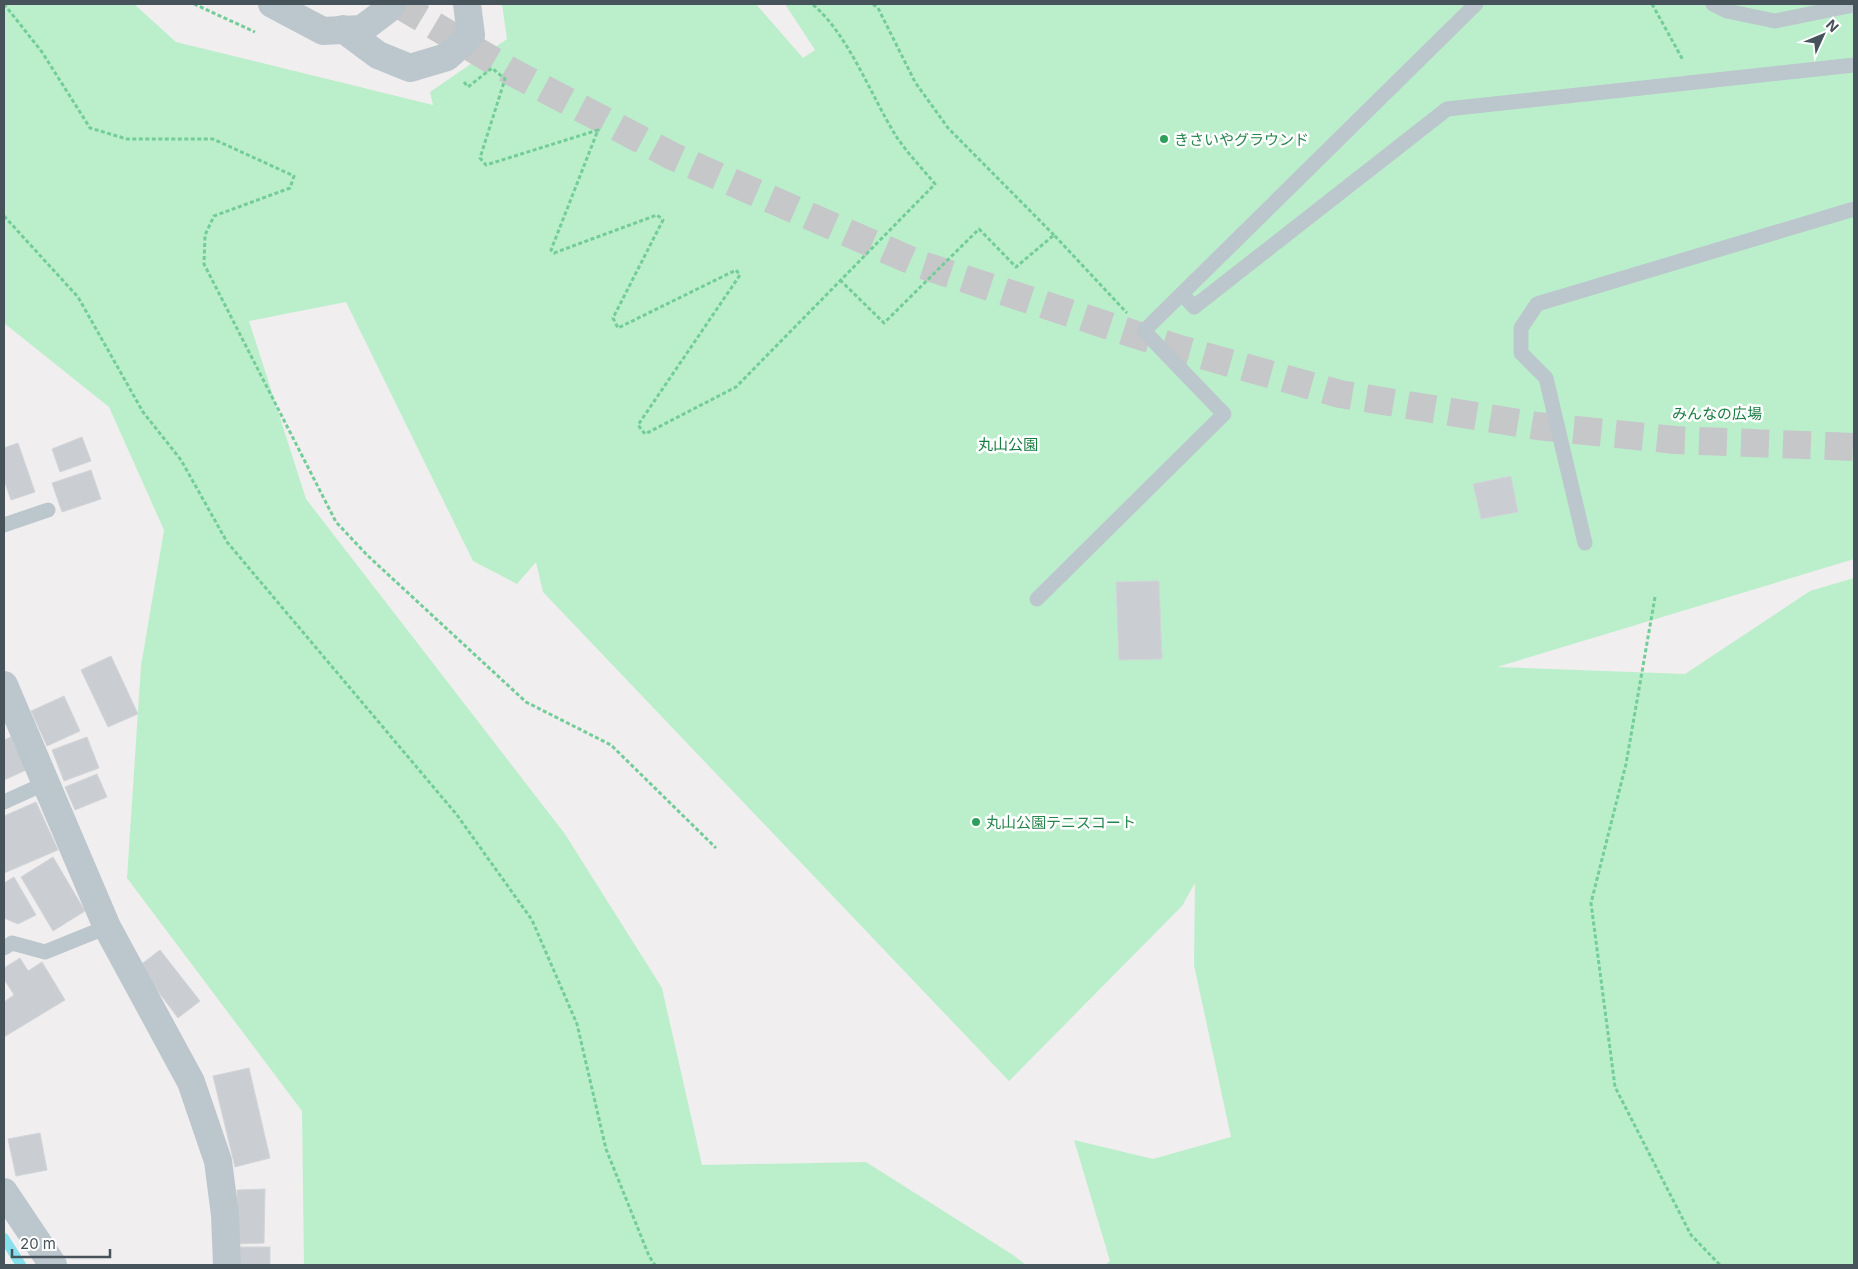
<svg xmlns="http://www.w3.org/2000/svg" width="1858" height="1269" font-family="Inter,'Noto Sans JP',sans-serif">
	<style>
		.green { fill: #bbefcb }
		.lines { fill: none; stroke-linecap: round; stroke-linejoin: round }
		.stream { stroke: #88e0ec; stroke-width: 10 }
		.building { fill: #caced3; stroke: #d2d5d9 }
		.trunk-tunnel { stroke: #c6c7c9; stroke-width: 28; stroke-dasharray: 28 14; stroke-linecap: butt }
		.path { stroke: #73cd99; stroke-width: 3; stroke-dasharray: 4 2.5; stroke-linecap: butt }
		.service { stroke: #bcc7cd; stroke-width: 15 }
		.minor { stroke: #bcc7cd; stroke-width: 28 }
		.leisure-dot { fill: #2e9e5b; stroke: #fff; stroke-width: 2 }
		.labels { text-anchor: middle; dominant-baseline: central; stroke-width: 5; stroke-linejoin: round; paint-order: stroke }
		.leisure-label { font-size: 15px; fill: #27864d; stroke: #fff; text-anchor: start }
		.park-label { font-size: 15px; fill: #167d41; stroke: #fff }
	</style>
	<rect width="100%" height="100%" fill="#f0eeee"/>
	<path class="green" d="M4,4H134L176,42L433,105L430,92L507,39L502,4H756L803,58L815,50L785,4H1854V559L1497,667L1685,674L1810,591L1854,578V1265H1105L1110,1261L1074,1140L1153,1159L1231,1137L1194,965L1195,883L1182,906L1009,1081L543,592L536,562L517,584L473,561L346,302L249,321L306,499L565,834L662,988L702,1165L866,1162L1013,1255L1026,1265H304L302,1111L127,878L141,666L164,530L109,407L4,323Z"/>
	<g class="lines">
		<path class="stream" d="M4,1238L21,1265"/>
	</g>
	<g class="building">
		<path d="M82,437L91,461L60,472L52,449Z"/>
		<path d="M18,443L35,492L11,500L4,480V448Z"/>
		<path d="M91,470L101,499L62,512L52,483Z"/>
		<path d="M1511,476L1518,512L1481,519L1473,484Z"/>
		<path d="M1159,581L1162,659L1119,660L1116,582Z"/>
		<path d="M111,656L138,714L108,727L81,670Z"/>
		<path d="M64,696L80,731L47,746L31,711Z"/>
		<path d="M11,737L26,770L4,780V740Z"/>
		<path d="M87,737L99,768L64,781L52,750Z"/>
		<path d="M97,774L107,797L75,810L65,787Z"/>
		<path d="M36,802L58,850L4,873V816Z"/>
		<path d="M53,857L85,911L53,931L21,877Z"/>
		<path d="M14,877L36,915L18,924L4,918V883Z"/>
		<path d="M160,950L200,1001L178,1018L139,966Z"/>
		<path d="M20,958L28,971L42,962L65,1000L4,1037V1002L14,995L4,979V968Z"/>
		<path d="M249,1068L270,1158L235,1167L213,1076Z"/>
		<path d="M40,1133L47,1170L16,1176L8,1139Z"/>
		<path d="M265,1189L264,1243L237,1244V1190Z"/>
		<rect x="238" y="1247" width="32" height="18"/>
	</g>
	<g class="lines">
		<path class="trunk-tunnel" d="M398,4L512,72L672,156L919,264L1180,349L1340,394L1537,426L1675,440L1854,447"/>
		<g class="path">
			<path d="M4,4L42,52L90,128L127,139H213L294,176L290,188L214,216L205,235L204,264L336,522L367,555L526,702L611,745L716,848"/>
			<path d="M194,4L255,32"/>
			<path d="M873,4L878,8L915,82L948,128L1054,235"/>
			<path d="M1652,4L1683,60"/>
			<path d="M464,82L468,87L492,68L505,79L480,158L486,165L598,130L551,250L554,253L657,215L663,220L613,318L618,328L736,270L740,275L638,425L645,434L736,387L935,184C922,168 907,153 896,136C871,96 848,33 812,4"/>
			<path d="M4,216L78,297L143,412L181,460L227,542L457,815L532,920L577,1024L606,1149L649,1256L655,1265"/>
			<path d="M840,280L884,323L979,229L1016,267L1054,235L1127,313"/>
			<path d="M1655,597L1626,764L1591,903L1615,1087L1691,1235L1720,1265"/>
		</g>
		<g class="service">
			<path d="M1713,4L1727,11L1775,21L1854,5"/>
			<path d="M1182,294L1194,307L1447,109L1854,65"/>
			<path d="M4,525L48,510"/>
			<path d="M1585,543L1546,378L1521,353V328L1537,304L1854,209"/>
			<path d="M1037,599L1224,414L1144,331L1476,4"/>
			<path d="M4,802L46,783"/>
			<path d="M4,948L12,943L45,952L107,927"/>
		</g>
		<g class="minor">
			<path d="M272,4L323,31L362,29L387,10L392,4"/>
			<path d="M343,29L378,55L410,68L447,57L471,35L467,4"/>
			<path d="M4,685L107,927L191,1082L218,1161L225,1215L227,1265"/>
			<path d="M4,1192L53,1265"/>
		</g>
	</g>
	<g class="leisure-dot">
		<circle cx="1164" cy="139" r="5"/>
		<circle cx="976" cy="822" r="5"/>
	</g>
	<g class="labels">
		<g class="leisure-label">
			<text x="1174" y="139">きさいやグラウンド</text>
			<text x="986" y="822">丸山公園テニスコート</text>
		</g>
		<g class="park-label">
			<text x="1717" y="413">みんなの広場</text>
			<text x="1008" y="444">丸山公園</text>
		</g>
	</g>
	<rect width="1858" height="1269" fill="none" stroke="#46535b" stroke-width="10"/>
	<g transform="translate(1823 35) rotate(46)" stroke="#ffffff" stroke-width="4" paint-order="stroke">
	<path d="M0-4L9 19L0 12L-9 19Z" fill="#46535b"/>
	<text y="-8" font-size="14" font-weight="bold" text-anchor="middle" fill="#46535b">N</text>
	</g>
	<path d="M12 1249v8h98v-8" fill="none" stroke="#46535b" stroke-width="2.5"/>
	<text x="20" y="1249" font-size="15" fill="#46535b" stroke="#ffffff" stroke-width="4" paint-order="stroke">20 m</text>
</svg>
